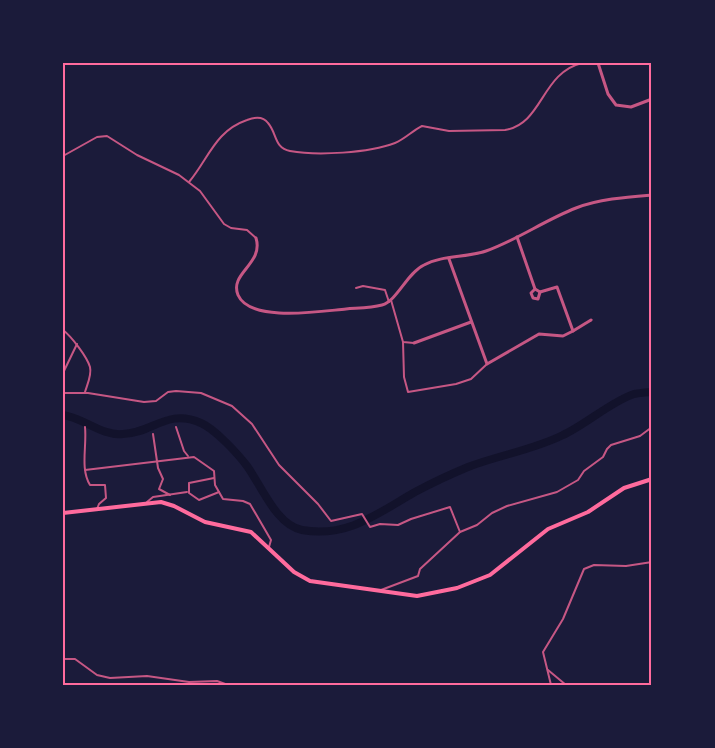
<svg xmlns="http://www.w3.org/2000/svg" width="715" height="748" font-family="Barlow,sans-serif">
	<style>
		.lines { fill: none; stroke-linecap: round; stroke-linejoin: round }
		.river { stroke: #12122b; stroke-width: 8 }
		.minor { stroke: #c65784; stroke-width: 2 }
		.tertiary { stroke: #c65784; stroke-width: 3 }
		.primary { stroke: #ff6b9d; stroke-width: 4 }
		.neatline { fill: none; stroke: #ff6b9d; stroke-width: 2 }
	</style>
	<rect width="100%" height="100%" fill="#1b1b3a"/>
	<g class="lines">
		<path class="river" d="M63,415C84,418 101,436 123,434C153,433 167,408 201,423C215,429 238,454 247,466C261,485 276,525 302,530C348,538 378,513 415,492C432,483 451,474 468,467C499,455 533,450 563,435C585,425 612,401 634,394C640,393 646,392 652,392"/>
		<g class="minor">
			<path d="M63,156L97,137L107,136L137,155L179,175L200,191L224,224L231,228L247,230L256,238"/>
			<path d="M189,182C209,158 215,131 247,120C255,117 263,116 268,123C277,133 274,148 290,151C317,156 369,153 395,143C405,139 412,131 422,126L449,131L505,130C543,124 541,73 582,63"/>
			<path d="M356,288L363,286L385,290L389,302"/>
			<path d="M391,300L403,342L414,343"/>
			<path d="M63,330C72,337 87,357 90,367C92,375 87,385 85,392"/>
			<path d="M403,342L404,377L408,392L456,384L471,379L487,364"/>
			<path d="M63,373L77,344"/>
			<path d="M63,393H88L144,402L156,401L168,392L176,391L201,393L232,406L252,424L279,465L318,504L331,521L362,514L370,527L380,524L398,525L411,519L450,507L460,532"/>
			<path d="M85,427C87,446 80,469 90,485H105L106,498L99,504L97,509"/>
			<path d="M176,427L184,451L188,456"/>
			<path d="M153,434L158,468L163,479L159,489L170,495"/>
			<path d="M85,470L194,457L214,471L215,485L223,499L243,501L250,504L271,540L269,547"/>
			<path d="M214,478L189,483V493L199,500L219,492"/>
			<path d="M147,502L153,497L187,492"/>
			<path d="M381,590L418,576L420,569L460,532L477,525L492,513L507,506L557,492L578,480L584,471L603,457L607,449L611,445L640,436L652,427"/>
			<path d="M63,659H75L97,675L110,678L147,676L189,682L217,681L228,685"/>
			<path d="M548,670L566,685"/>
			<path d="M551,685L543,652L563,619L584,569L594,565L626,566L652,562"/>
		</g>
		<g class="tertiary">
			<path d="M598,63L608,94L616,105L631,107L652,99"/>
			<path d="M256,238C264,264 229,273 238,295C250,323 322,311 346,309C358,308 371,308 382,305C397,301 407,273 424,265C442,255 466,258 486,251C517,240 545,220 576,208C599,199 627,197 652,195"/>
			<path d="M449,259L487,364L539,334L563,336L573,331L557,287L540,292L535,289L517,237"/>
			<path d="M535,289L531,293L533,298L538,299L540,292"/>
			<path d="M573,331L591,320"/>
			<path d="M414,343L471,322"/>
		</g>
		<path class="primary" d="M63,513L161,502L174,506L205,522L251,532L294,572L310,581L417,596L457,588L490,575L548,529L588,512L624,488L652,479"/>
	</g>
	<rect width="715" height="748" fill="none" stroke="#1b1b3a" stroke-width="129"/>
	<rect x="64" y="64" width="586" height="620" class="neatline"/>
</svg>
